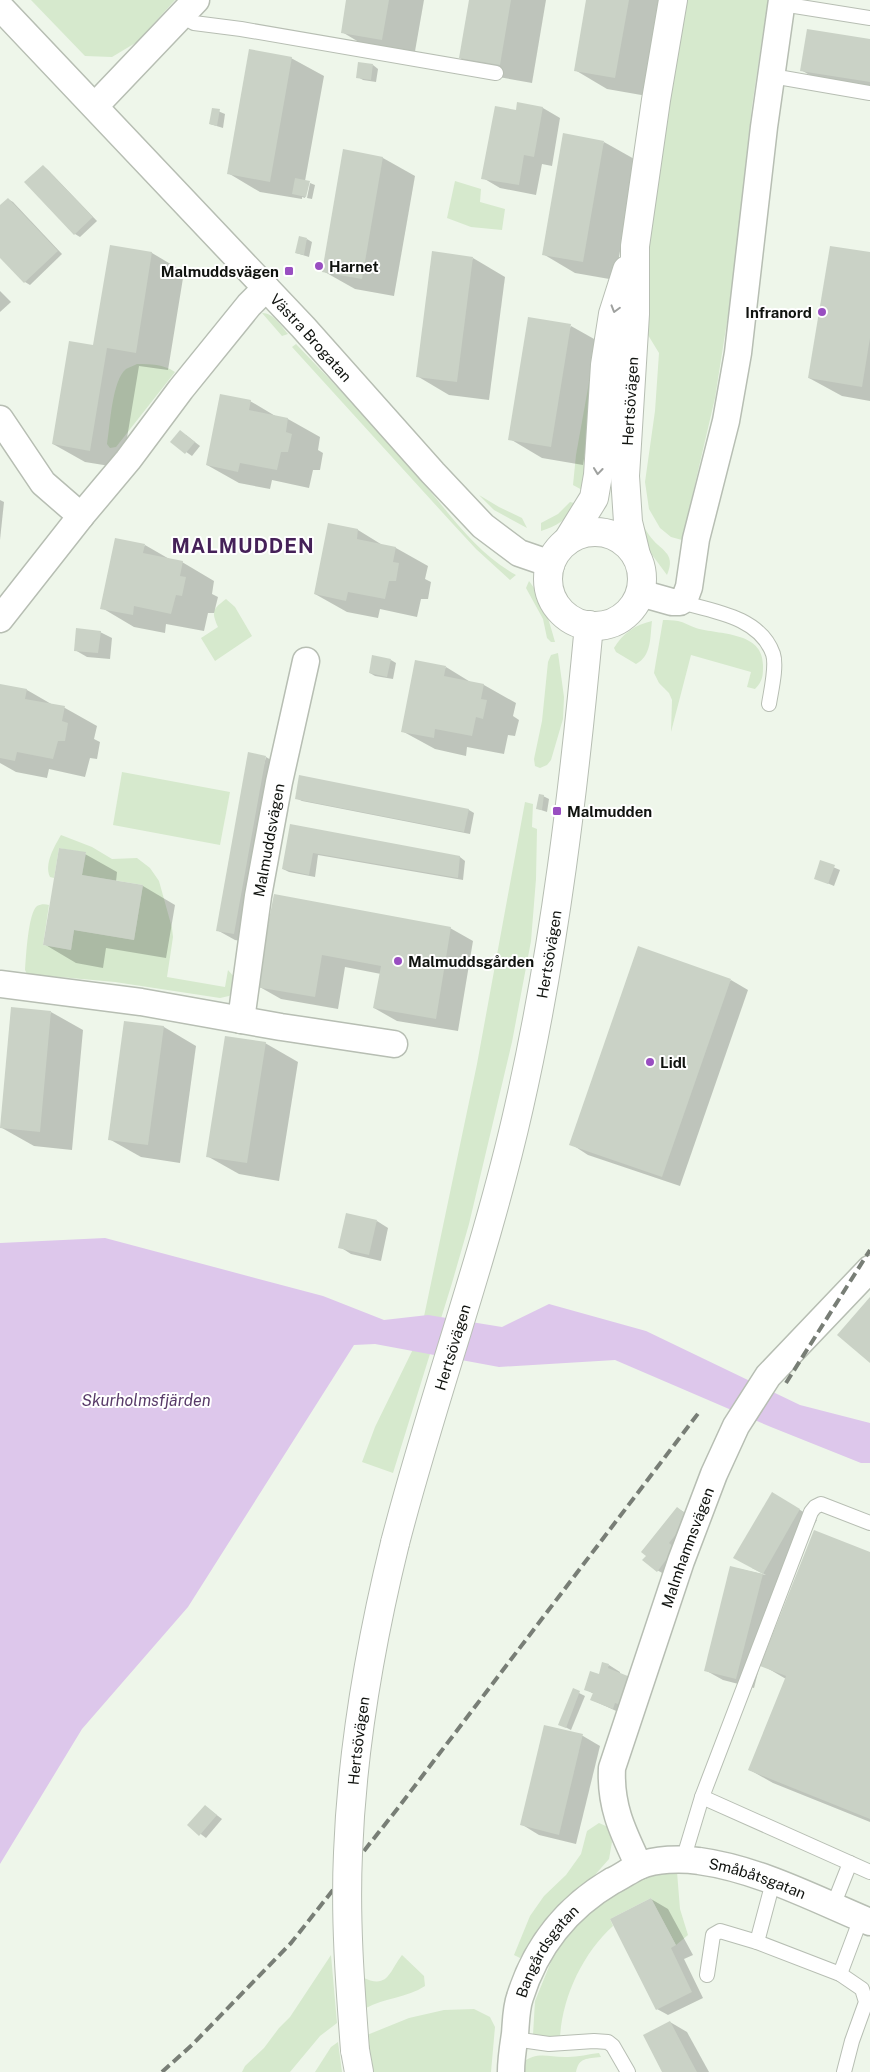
<svg xmlns="http://www.w3.org/2000/svg" width="870" height="2072" font-family="'Public Sans',sans-serif">
	<style>
		.green { fill: #d6e9cd }
		.water { fill: #ddc7eb }
		.shadow { fill: #0003 }
		.building { fill: #cad2c6 }
		.lines { fill: none; stroke-linecap: round; stroke-linejoin: round }
		.lane-casing { stroke: #b7beb3; stroke-width: 16 }
		.street-casing { stroke: #b7beb3; stroke-width: 29 }
		.secondary-casing { stroke: #b7beb3; stroke-width: 30 }
		.lane { stroke: #fff; stroke-width: 14 }
		.street { stroke: #fff; stroke-width: 26 }
		.secondary { stroke: #fff; stroke-width: 28 }
		.rail { stroke: #787e76; stroke-width: 4; stroke-dasharray: 10 5; stroke-linecap: butt }
		.secondary-bridge-casing { stroke: #b7beb3; stroke-width: 30; stroke-linecap: butt }
		.secondary-bridge { stroke: #fff; stroke-width: 28 }
		.oneway { stroke: #9fa19f }
		.poi-dot { fill: #994ec1; stroke: #fff; stroke-width: 2 }
		.labels { text-anchor: middle; dominant-baseline: central; stroke-width: 4; stroke-linejoin: round; paint-order: stroke }
		.poi-label { font-size: 15px; font-weight: bold; fill: #10130f; stroke: #fff; text-anchor: start }
		.street-label { font-size: 15px; fill: #10130f; stroke: #fff }
		.water-label { font-size: 16px; font-style: italic; fill: #583a69; stroke: #fff }
		.district-label { font-size: 20px; font-weight: bold; letter-spacing: 1px; fill: #452158; stroke: #fff }
	</style>
	<rect width="100%" height="100%" fill="#eef6ea"/>
	<g class="green">
		<path d="M31,0H175L137,42L112,57L85,56Z"/>
		<path d="M685,0H768L752,106L732,290L715,398L682,540L671,537L660,528L649,509L645,482L655,411L659,353L648,335L643,293L667,99Z"/>
		<path d="M455,181L481,189L480,202L505,209L502,230L471,227L447,218Z"/>
		<path d="M262,313C274,313 281,326 288,334L282,336Z"/>
		<path d="M296,344C338,388 381,432 420,479C450,514 475,552 516,575L510,580L476,549L452,523L292,347Z"/>
		<path d="M595,349L584,491L573,485L576,455Z"/>
		<path d="M137,364C151,364 163,364 175,372L116,447L110,448L107,444C110,427 112,380 126,369C129,367 134,366 137,364Z"/>
		<path d="M479,495L499,507L522,518L527,528L494,510Z"/>
		<path d="M570,502L578,504C566,520 559,525 541,531V523L558,514Z"/>
		<path d="M641,521C644,526 646,531 649,535C660,551 677,552 667,575L647,548Z"/>
		<path d="M529,581C543,598 549,621 555,642H551L547,638L543,619L526,588Z"/>
		<path d="M226,599L235,607L252,636L215,661L201,638L218,627C211,611 213,609 226,599Z"/>
		<path d="M663,620C668,620 673,620 678,621C684,622 690,626 696,628C719,635 763,631 763,665C763,675 763,681 755,689L747,687L751,672L691,655L671,732L672,700L669,693L659,683L654,673Z"/>
		<path d="M652,621C650,636 652,656 636,664L616,652L614,648C623,633 635,625 652,621Z"/>
		<path d="M558,653L564,697L563,719L551,760L547,765L540,768L535,766L534,759L542,721L548,662L551,655Z"/>
		<path d="M122,772L230,792L220,845L113,825Z"/>
		<path d="M525,802L533,804L532,827L537,829L536,879L531,941L512,1042L469,1224L452,1283L393,1473L362,1462L375,1427L417,1341L422,1326L477,1064Z"/>
		<path d="M61,835L92,847L112,859L137,858L150,868L159,881L172,928L173,937L167,977L225,987L228,970L234,977L233,993L229,996L220,998L115,982L27,974L25,970C26,958 28,913 37,906C41,904 45,904 49,905L43,945L71,950L74,930L134,940L143,885L82,875L86,853L59,848L54,878L50,877C44,864 54,847 61,835Z"/>
		<path d="M599,1823L608,1827L612,1842L609,1859L594,1876L550,1914L520,1958L514,1955L530,1916L544,1896L566,1875L581,1854L587,1831Z"/>
		<path d="M677,1872L680,1909L688,1935L676,1945L651,1898L610,1919L613,1926C583,1953 562,1997 560,2038L533,2035L535,2001L557,1947L566,1933L604,1899L642,1878Z"/>
		<path d="M331,1955L337,2023L320,2036L290,2072H242L245,2066L264,2048L279,2028L290,2017Z"/>
		<path d="M402,1955L424,1976L425,1986C407,1998 384,1998 366,2008L362,1977C388,1990 389,1972 402,1955Z"/>
		<path d="M474,2009L490,2017L495,2027L491,2072H370L367,2035L409,2018L444,2010Z"/>
		<path d="M338,2042L342,2072H315L331,2047Z"/>
		<path d="M599,2053L601,2057C587,2059 579,2057 576,2072H521L522,2063C538,2050 549,2058 568,2057C578,2057 589,2054 599,2053Z"/>
	</g>
	<path class="water" d="M105,1238L323,1296L384,1320L428,1315L502,1327L549,1304L646,1331L800,1405L870,1423V1463H861L771,1427L615,1360L499,1367L375,1344L354,1345L188,1607L82,1729L0,1864V1243Z"/>
	<g class="shadow">
		<path d="M348,0H424L414,57L374,51L342,32Z"/>
		<path d="M470,0H546L532,83L493,76L460,58Z"/>
		<path d="M587,0H664L647,96L607,89L575,70Z"/>
		<path d="M870,40V95L834,89L801,70Z"/>
		<path d="M291,58L324,76L305,181L308,182L305,198L302,197V199L260,192L228,173Z"/>
		<path d="M373,65L378,69L376,82L363,80L358,77Z"/>
		<path d="M518,104L543,108L560,118L552,166L542,164L536,195L500,188L483,178L517,111Z"/>
		<path d="M213,109L225,114L223,128L210,124Z"/>
		<path d="M604,142L636,160L615,280L575,273L543,254Z"/>
		<path d="M344,151L383,158L415,176L394,296L355,289L323,271Z"/>
		<path d="M43,166L48,170L97,221L80,237L75,234Z"/>
		<path d="M310,183L315,185L312,199L307,198Z"/>
		<path d="M8,199L13,202L62,254L30,285L25,282L0,257V207Z"/>
		<path d="M307,239L312,242L309,257L296,253Z"/>
		<path d="M111,247L152,253L184,272L168,370L139,366L122,468L85,462L53,444L94,346Z"/>
		<path d="M870,254V401L842,396L809,378Z"/>
		<path d="M473,258L505,277L489,400L449,395L417,376Z"/>
		<path d="M0,291L11,302L0,312Z"/>
		<path d="M571,326L603,344L583,465L542,458L510,439Z"/>
		<path d="M250,401L277,417L288,419L320,437L318,450L323,453L320,470H313L309,488L272,480L270,489L239,483L207,465Z"/>
		<path d="M186,435L200,446L192,456L172,442Z"/>
		<path d="M0,500L4,502L0,540Z"/>
		<path d="M329,525L358,530L384,546L396,548L428,566L425,579L431,582L428,599H421L417,617L380,609L378,618L347,612L315,594Z"/>
		<path d="M145,545L171,560L182,562L214,581L212,594L218,597L214,613H208L204,631L166,624L165,633L134,627L102,608Z"/>
		<path d="M100,632L112,638L110,659L87,657L75,650Z"/>
		<path d="M391,660L396,663L393,679L375,676L370,673Z"/>
		<path d="M446,667L472,683L484,685L516,703L513,716L519,720L515,736L508,735L504,754L467,747L466,756L435,749L402,731Z"/>
		<path d="M0,685L27,690L53,705L65,708L97,726L94,739L100,742L97,759L90,758L85,777L49,769L47,778L16,772L0,763Z"/>
		<path d="M266,757L283,767L252,943L235,940L217,930Z"/>
		<path d="M543,796L549,799L547,812L538,809Z"/>
		<path d="M296,798L469,810L474,813L470,834L302,801Z"/>
		<path d="M291,825L460,857L465,861L463,880L318,855L315,877L289,872L283,869Z"/>
		<path d="M85,854L117,872L116,882L143,886L175,905L166,958L106,948L103,968L76,963L44,944Z"/>
		<path d="M821,862L840,870L834,886L815,878Z"/>
		<path d="M275,896L450,928L473,941L458,1031L397,1021L374,1008L381,974L345,967L338,1009L281,999L258,986Z"/>
		<path d="M731,980L748,990L680,1186L588,1155L571,1144Z"/>
		<path d="M51,1012L83,1030L72,1150L34,1146L2,1128Z"/>
		<path d="M125,1022L164,1027L196,1046L180,1163L141,1157L109,1139Z"/>
		<path d="M265,1043L298,1062L279,1181L239,1174L207,1156Z"/>
		<path d="M377,1221L388,1228L381,1261L351,1254L340,1247Z"/>
		<path d="M773,1494L817,1520L780,1584L754,1688L723,1680L705,1670L731,1567L766,1575L752,1568Z"/>
		<path d="M677,1508L689,1515L669,1577L657,1570L648,1556Z"/>
		<path d="M870,1554V1822L773,1783L750,1770L786,1679L762,1665Z"/>
		<path d="M609,1665L620,1672L625,1715L592,1700L594,1694L585,1689Z"/>
		<path d="M573,1690L585,1696L571,1730L565,1727Z"/>
		<path d="M545,1726L583,1736L600,1746L576,1844L539,1835L521,1824Z"/>
		<path d="M205,1806L222,1819L206,1838L189,1825Z"/>
		<path d="M651,1899L668,1909L693,1955L684,1959L703,1998L668,2015L657,2009Z"/>
		<path d="M670,2022L687,2032L709,2072H664Z"/>
	</g>
	<g class="building">
		<path d="M346,0H389L382,40L341,33Z"/>
		<path d="M469,0H511L500,65L459,58Z"/>
		<path d="M586,0H629L615,78L574,71Z"/>
		<path d="M807,29L870,39V82L800,71Z"/>
		<path d="M249,49L292,57L270,182L227,174Z"/>
		<path d="M358,62L373,64L371,80L356,78Z"/>
		<path d="M517,102L543,107L534,157L524,155L519,185L481,179L495,106L516,110Z"/>
		<path d="M212,108L220,109L217,126L209,124Z"/>
		<path d="M563,133L604,141L583,262L542,255Z"/>
		<path d="M343,149L383,157L362,279L322,272Z"/>
		<path d="M43,165L93,217L74,235L24,182Z"/>
		<path d="M295,178L310,181L306,197L292,194Z"/>
		<path d="M8,198L58,251L24,283L0,258V205Z"/>
		<path d="M299,236L307,238L304,255L295,253Z"/>
		<path d="M110,245L152,252L136,353L107,348L90,451L52,444L69,341L93,345Z"/>
		<path d="M830,246L870,252V338L862,387L808,378Z"/>
		<path d="M432,251L473,257L457,382L416,377Z"/>
		<path d="M528,317L571,324L551,447L508,440Z"/>
		<path d="M220,394L251,400L249,410L288,418L286,432L292,434L288,452H281L277,470L240,463L238,472L206,465Z"/>
		<path d="M180,430L195,442L185,454L170,442Z"/>
		<path d="M328,523L358,529L357,539L396,547L393,562L399,563L396,581H389L385,599L348,592L346,601L314,594Z"/>
		<path d="M115,538L145,544L143,553L183,561L180,576L186,577L182,596L176,595L171,614L134,606L133,615L100,609Z"/>
		<path d="M76,628L101,631L98,653L74,651Z"/>
		<path d="M372,655L391,659L387,677L369,673Z"/>
		<path d="M415,660L446,666L444,676L484,684L481,699L487,700L483,719L476,717L472,736L435,729L434,738L401,732Z"/>
		<path d="M0,684L27,689L25,699L65,706L62,721L68,723L65,741H58L53,759L17,752L15,761L0,758Z"/>
		<path d="M248,752L266,756L234,934L216,931Z"/>
		<path d="M299,775L469,809L464,832L295,799Z"/>
		<path d="M539,794L544,795L542,810L536,809Z"/>
		<path d="M290,824L460,856L458,878L313,853L309,875L282,869Z"/>
		<path d="M59,848L86,852L82,875L143,885L134,940L74,930L71,950L43,945Z"/>
		<path d="M820,860L835,865L828,884L814,879Z"/>
		<path d="M274,894L451,927L436,1019L373,1008L381,966L322,955L315,997L256,987Z"/>
		<path d="M638,946L731,979L662,1177L569,1145Z"/>
		<path d="M11,1007L51,1011L40,1132L0,1128Z"/>
		<path d="M124,1021L164,1026L148,1145L108,1140Z"/>
		<path d="M225,1036L266,1042L247,1163L206,1157Z"/>
		<path d="M346,1213L377,1220L369,1255L338,1248Z"/>
		<path d="M870,1297V1363L837,1335Z"/>
		<path d="M772,1492L800,1509L763,1574L733,1558Z"/>
		<path d="M677,1507L690,1517L669,1543L675,1548L657,1572L642,1560L646,1556L641,1552Z"/>
		<path d="M814,1530L870,1552V1819L748,1770L786,1676L760,1666Z"/>
		<path d="M730,1566L763,1574L736,1679L704,1671Z"/>
		<path d="M602,1662L609,1664L608,1668L635,1679L624,1706L615,1703L613,1709L590,1700L593,1693L584,1690L590,1671L599,1674Z"/>
		<path d="M573,1688L580,1691L566,1728L558,1725Z"/>
		<path d="M544,1725L583,1734L559,1835L520,1825Z"/>
		<path d="M205,1805L217,1815L199,1836L187,1825Z"/>
		<path d="M651,1898L676,1945L671,1948L692,1992L656,2010L610,1919Z"/>
		<path d="M670,2021L691,2061L697,2072H662L643,2035Z"/>
	</g>
	<g class="lines">
		<defs>
			<g id="lane">
				<path d="M782,4L870,18"/>
				<path d="M182,16L194,23L241,29L496,73"/>
				<path d="M772,76L870,93"/>
				<path d="M680,602C713,611 760,617 773,654C777,666 771,691 769,704"/>
				<path d="M870,1523L821,1504L815,1507L811,1512L702,1797L870,1872"/>
				<path d="M683,1860L702,1797"/>
				<path d="M833,1906L850,1863"/>
				<path d="M757,1942L773,1882"/>
				<path d="M840,1974L861,1918"/>
				<path d="M707,1975L713,1935L720,1931L757,1942L840,1974L862,1989L866,2002L852,2041L844,2072"/>
				<path d="M514,2039L549,2044L594,2041L608,2042L613,2046L628,2072"/>
			</g>
			<g id="street">
				<path id="s1" d="M0,7L303,327L433,473L483,526L519,553L551,564"/>
				<path d="M95,106L196,0"/>
				<path d="M0,419L43,483L81,516"/>
				<path d="M640,593L672,602H680L685,598L689,587L696,539L726,421L738,353L764,127L782,0"/>
				<path d="M0,619L81,516L128,460L181,389L249,305L266,288"/>
				<path d="M0,984L141,1002L281,1027L394,1044"/>
				<path id="s2" d="M241,1020L258,896L279,782L306,661"/>
				<path id="s3" d="M639,1866C623,1832 610,1807 612,1768L681,1561L714,1474L736,1426L768,1376L870,1269"/>
				<path id="s4" d="M511,2072C511,2059 513,2047 515,2034C516,2022 516,2008 520,1997C536,1946 566,1908 612,1881C621,1877 630,1870 639,1866C655,1859 681,1858 699,1861C758,1869 815,1899 870,1922"/>
			</g>
			<g id="secondary">
				<circle cx="595" cy="579" r="47"/>
				<path d="M568,540L594,498L598,475L605,365L613,314L627,270"/>
				<path id="s5" d="M636,555L628,522L625,476L635,314V246L656,100L673,0"/>
				<path id="s6" d="M395,1543C433,1396 486,1254 519,1107C555,948 574,787 589,625"/>
				<path d="M355,2050L359,2072"/>
			</g>
		</defs>
		<use href="#lane" class="lane-casing"/>
		<use href="#street" class="street-casing"/>
		<use href="#secondary" class="secondary-casing"/>
		<use href="#lane" class="lane"/>
		<use href="#street" class="street"/>
		<use href="#secondary" class="secondary"/>
		<g class="rail">
			<path d="M786,1383L870,1250"/>
			<path d="M162,2072L193,2044L291,1943L398,1808L700,1411"/>
		</g>
		<defs>
			<g id="secondary-bridge">
				<path id="s7" d="M355,2050C350,1984 345,1919 348,1853C352,1748 370,1645 395,1543"/>
			</g>
		</defs>
		<use href="#secondary-bridge" class="secondary-bridge-casing"/>
		<use href="#secondary-bridge" class="secondary-bridge"/>
	</g>
	<defs><path id="oneway-chevron" d="M-2-3.5L2.5 0L-2 3.5" fill="none" stroke-width="1.6" stroke-linecap="round" stroke-linejoin="round" transform="scale(1.25)"/></defs>
	<g class="oneway">
		<use href="#oneway-chevron" transform="translate(615 309) rotate(106)"/>
		<use href="#oneway-chevron" transform="translate(598 471) rotate(96)"/>
	</g>
	<g class="poi-dot">
		<circle cx="319" cy="266" r="5"/>
		<rect x="284" y="266" width="10" height="10" rx="2.5"/>
		<circle cx="822" cy="312" r="5"/>
		<rect x="552" y="806" width="10" height="10" rx="2.5"/>
		<circle cx="398" cy="961" r="5"/>
		<circle cx="650" cy="1062" r="5"/>
	</g>
	<g class="labels">
		<g class="poi-label">
			<text x="329" y="266">Harnet</text>
			<text x="279" y="271" text-anchor="end">Malmuddsvägen</text>
			<text x="812" y="312" text-anchor="end">Infranord</text>
			<text x="567" y="811">Malmudden</text>
			<text x="408" y="961">Malmuddsgården</text>
			<text x="660" y="1062">Lidl</text>
		</g>
		<g class="street-label">
			<text stroke="none"><textPath href="#s1" startOffset="454">Västra Brogatan</textPath></text>
			<text stroke="none"><textPath href="#s5" startOffset="155">Hertsövägen</textPath></text>
			<text stroke="none"><textPath href="#s2" startOffset="182">Malmuddsvägen</textPath></text>
			<text stroke="none"><textPath href="#s6" startOffset="609">Hertsövägen</textPath></text>
			<text stroke="none"><textPath href="#s6" startOffset="204">Hertsövägen</textPath></text>
			<text stroke="none"><textPath href="#s3" startOffset="336">Malmhamnsvägen</textPath></text>
			<text stroke="none"><textPath href="#s7" startOffset="310">Hertsövägen</textPath></text>
			<text stroke="none"><textPath href="#s4" startOffset="380">Småbåtsgatan</textPath></text>
			<text stroke="none"><textPath href="#s4" startOffset="129">Bangårdsgatan</textPath></text>
		</g>
		<g class="water-label">
			<text x="146" y="1400">Skurholmsfjärden</text>
		</g>
		<g class="district-label">
			<text x="243" y="546">MALMUDDEN</text>
		</g>
	</g>
</svg>
